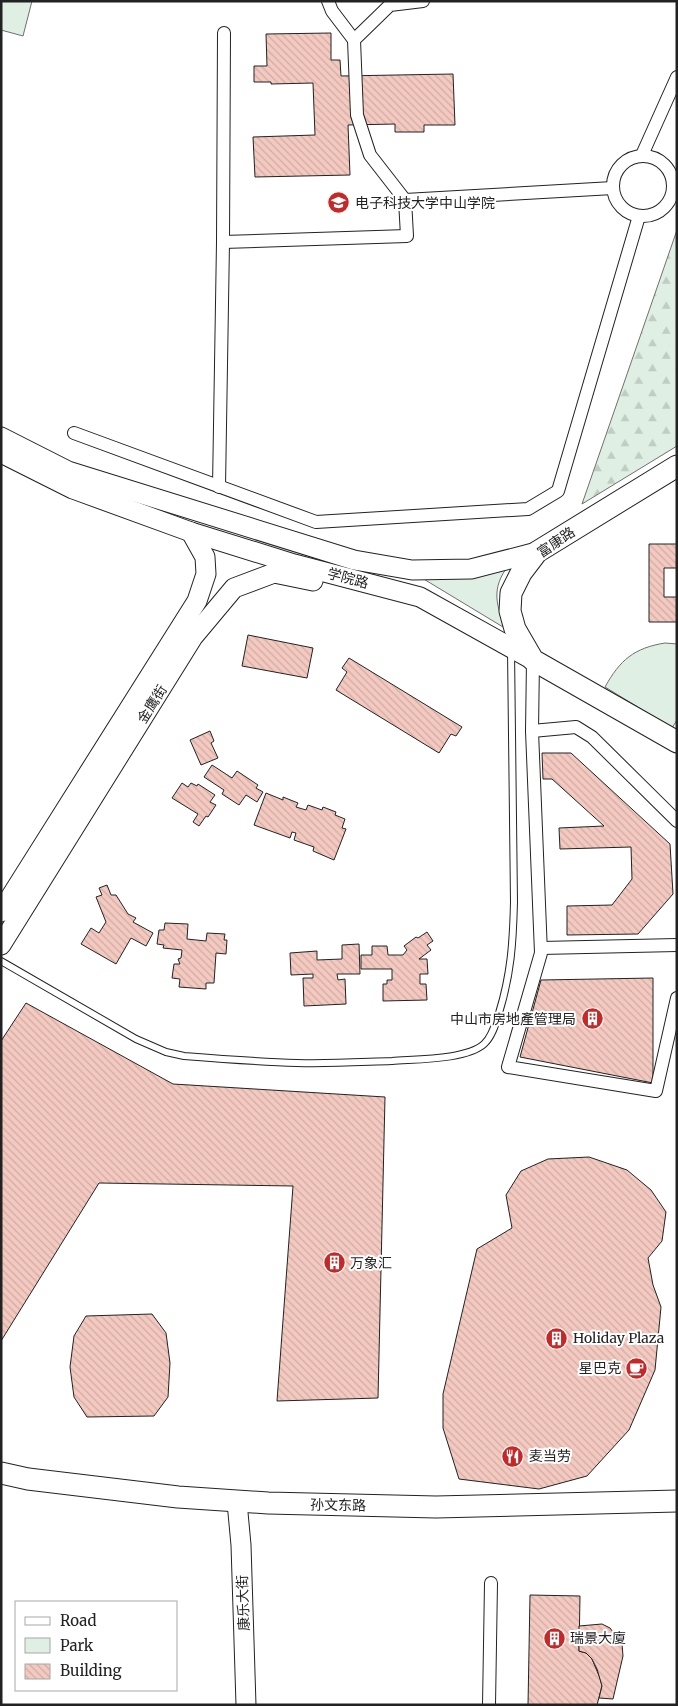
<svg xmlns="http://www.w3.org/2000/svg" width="678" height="1706" font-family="Merriweather,'Noto Sans SC',serif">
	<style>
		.green { fill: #e0efe3; stroke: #6f6f6f }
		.forest { fill: url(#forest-firs); stroke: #6f6f6f }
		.building { fill: url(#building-back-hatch); stroke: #222 }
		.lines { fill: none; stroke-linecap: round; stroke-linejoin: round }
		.lane-casing { stroke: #222; stroke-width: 8 }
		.street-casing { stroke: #222; stroke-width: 14 }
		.secondary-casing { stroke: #222; stroke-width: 21 }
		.primary-casing { stroke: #222; stroke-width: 23 }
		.lane { stroke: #fff; stroke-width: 6 }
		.street { stroke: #fff; stroke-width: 12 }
		.secondary { stroke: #fff; stroke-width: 19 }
		.primary { stroke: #fff; stroke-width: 21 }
		.labels { text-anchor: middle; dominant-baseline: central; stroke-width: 4; stroke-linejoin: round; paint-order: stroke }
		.poi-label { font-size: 14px; fill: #222; stroke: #fff; text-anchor: start }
		.street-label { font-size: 14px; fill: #222; stroke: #fff }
	</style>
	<defs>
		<pattern id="forest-firs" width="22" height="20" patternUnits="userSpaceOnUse" patternTransform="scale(1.25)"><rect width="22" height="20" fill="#e0efe3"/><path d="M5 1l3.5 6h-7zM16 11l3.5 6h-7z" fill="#c0cdc2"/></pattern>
		<pattern id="building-back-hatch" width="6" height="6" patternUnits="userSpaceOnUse" patternTransform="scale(1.25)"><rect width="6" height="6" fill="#f3c9c0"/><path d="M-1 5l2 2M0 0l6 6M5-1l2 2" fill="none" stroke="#d0aca5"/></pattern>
	</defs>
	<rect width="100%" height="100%" fill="#fff"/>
	<g class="green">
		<path d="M1,1H32L23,36L1,30Z"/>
		<path d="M509,565C491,587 495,607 508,630L417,575Z"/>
		<path d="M665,643L677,644V720L672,728L605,687C620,660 634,648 665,643Z"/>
	</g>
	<path class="forest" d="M677,230V446L582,504Z"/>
	<g class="building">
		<path d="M331,33V60H340L341,76L453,74L455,125H424V132H395V124L348,125L350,175L255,177L253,137L315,135L313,83L271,84V82H254V66H267L266,34Z"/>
		<path d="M649,544H677V568H664V597H677V622H649Z"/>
		<path d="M248,635L313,648L307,678L242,666Z"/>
		<path d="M349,658L462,727L456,736L451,734L439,753L336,690L347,672L342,668Z"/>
		<path d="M210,731L214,741L211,743L218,758L201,765L190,740Z"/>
		<path d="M542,753H571L670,844L673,894L638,934L567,935V906L612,905L632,879L631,847L560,849L559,828L604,826L552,779H543Z"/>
		<path d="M212,765L232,778L237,771L258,785L256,788L263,792L257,802L246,795L239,805L222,794L224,790L204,777Z"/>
		<path d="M182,783L188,787L191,783L197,786L198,784L215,795L210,802L216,805L208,817L206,816L199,826L193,822L198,814L172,798Z"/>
		<path d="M266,793L283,800V797L298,803L296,807L306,810L308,805L322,810L323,807L336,812L335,815L345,819L342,828L346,829L334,860L313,851L314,847L294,840L296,833L292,832L290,838L254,825Z"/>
		<path d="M107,885L111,895H116L128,914L136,918L133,922L153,933L146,946L131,938L116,964L81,944L91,928L99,933L106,922L96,897L102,895L99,888Z"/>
		<path d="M165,923L188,924L187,939L206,941L207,933L225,934L224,940H227L226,954L216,953L214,983H206V989L179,987L180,979L172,978L174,964H180L178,959L181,958L182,950L163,948L164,945L157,944L159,930H164Z"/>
		<path d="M427,932L433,941L427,945L431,950L419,959H427L428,974H420V984H426L427,1000L383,1001V984H387V980H392V969H361V955H372V946H387L388,955H403L407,950L404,946L416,937L418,938Z"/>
		<path d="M359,944L360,974H337L338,980L345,979L346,1004L304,1006L303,978H313V974L291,975L290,953L317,951V960L342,959V945Z"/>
		<path d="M653,978V1083L520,1057L541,980Z"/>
		<path d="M26,1003L173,1084L385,1097L378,1398L277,1401L293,1186L99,1183L1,1341V1041Z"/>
		<path d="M589,1157L627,1170L651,1190L666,1212L662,1241L648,1258L653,1285L661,1307L655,1370L629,1430L587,1476L539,1489L459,1479L443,1428V1394L477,1249L512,1228L506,1195L521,1171L548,1159Z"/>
		<path d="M152,1314L166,1333L170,1363L168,1397L154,1416L87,1417L74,1397L70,1367L74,1336L86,1316Z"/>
		<path d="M530,1595L580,1596L579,1651L586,1653L592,1659L600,1678L602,1686L597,1705H528Z"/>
		<path d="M602,1624L610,1628L622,1644L623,1656L613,1699L599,1698L602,1686L597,1669L592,1659L586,1653L579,1651V1626Z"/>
	</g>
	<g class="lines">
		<defs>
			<path id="lane" d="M1,961L136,1039L166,1052L184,1056C222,1059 260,1062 297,1063C329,1064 361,1062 392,1061C416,1059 466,1060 484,1044C492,1037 496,1023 499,1013C511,974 513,943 514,902L511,650"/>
			<g id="street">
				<path d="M328,1L332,11L354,40"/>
				<path d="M642,155L677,77"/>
				<circle cx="643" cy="186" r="30"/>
				<path d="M405,200L613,188"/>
				<path d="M223,242L407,236L405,200L370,155L357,115L354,40L390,5L423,1"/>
				<path d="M74,433L316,522L528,509L558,491L639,216"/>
				<path d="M219,487L223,242L224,33"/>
				<path d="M533,660L532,731L541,953L508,1067L656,1091L677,998"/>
				<path d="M532,731L576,727L592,737L677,821"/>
				<path d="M541,948L677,945"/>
				<path d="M489,1705L491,1583"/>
			</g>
			<g id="secondary">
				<path d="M1,437L68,471L354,560L412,570L471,569L537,552"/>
				<path d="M1,453L73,489L191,532L294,564L420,597L533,660"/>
				<path d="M1,912L197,601L206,574L205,557L191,532"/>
				<path d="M1,945L193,637L234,588L274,573L313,581"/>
				<path d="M237,1502L241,1545L246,1705"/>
			</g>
			<g id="primary">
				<path d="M677,466L537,552L521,573L511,593L510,611L515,629L533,660L677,742"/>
				<path d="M1,1473L28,1479L178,1497L268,1503L436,1507L677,1501"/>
			</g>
		</defs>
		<use href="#lane" class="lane-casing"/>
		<use href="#street" class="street-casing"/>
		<use href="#secondary" class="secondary-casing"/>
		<use href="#primary" class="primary-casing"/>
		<use href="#lane" class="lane"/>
		<use href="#street" class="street"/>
		<use href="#secondary" class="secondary"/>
		<use href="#primary" class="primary"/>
	</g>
	<defs>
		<symbol id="university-disc" viewBox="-11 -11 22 22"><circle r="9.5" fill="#c62828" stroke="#fff"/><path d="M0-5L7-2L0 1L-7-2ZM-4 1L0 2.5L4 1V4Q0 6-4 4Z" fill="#fff"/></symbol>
		<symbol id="building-disc" viewBox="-11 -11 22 22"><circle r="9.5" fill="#c62828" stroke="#fff"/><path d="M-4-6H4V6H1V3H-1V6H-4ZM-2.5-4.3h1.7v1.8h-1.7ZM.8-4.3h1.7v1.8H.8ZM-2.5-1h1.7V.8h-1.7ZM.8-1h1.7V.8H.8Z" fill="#fff"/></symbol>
		<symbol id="cafe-disc" viewBox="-11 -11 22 22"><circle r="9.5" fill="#c62828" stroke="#fff"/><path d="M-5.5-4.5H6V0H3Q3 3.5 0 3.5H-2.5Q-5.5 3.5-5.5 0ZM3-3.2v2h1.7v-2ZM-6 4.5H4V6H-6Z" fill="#fff"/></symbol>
		<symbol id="restaurant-disc" viewBox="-11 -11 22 22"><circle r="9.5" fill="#c62828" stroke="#fff"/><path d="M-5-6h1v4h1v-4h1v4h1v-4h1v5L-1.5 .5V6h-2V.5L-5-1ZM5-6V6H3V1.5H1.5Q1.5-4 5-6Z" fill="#fff"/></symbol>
	</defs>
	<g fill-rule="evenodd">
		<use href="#university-disc" x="326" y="190" width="25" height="25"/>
		<use href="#building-disc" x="580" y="1006" width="25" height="25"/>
		<use href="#building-disc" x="322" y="1250" width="25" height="25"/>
		<use href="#building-disc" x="544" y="1326" width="25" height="25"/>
		<use href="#cafe-disc" x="624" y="1356" width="25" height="25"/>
		<use href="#restaurant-disc" x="500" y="1444" width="25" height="25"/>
		<use href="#building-disc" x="542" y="1626" width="25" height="25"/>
	</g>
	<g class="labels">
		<g class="poi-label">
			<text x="355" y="203">电子科技大学中山学院</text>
			<text x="576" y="1019" text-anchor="end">中山市房地產管理局</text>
			<text x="350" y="1263">万象汇</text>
			<text x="573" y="1338">Holiday Plaza</text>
			<text x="621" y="1368" text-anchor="end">星巴克</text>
			<text x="529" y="1456">麦当劳</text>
			<text x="570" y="1638">瑞景大廈</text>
		</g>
		<g class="street-label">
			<text transform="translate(556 542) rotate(-34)">富康路</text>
			<text transform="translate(348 578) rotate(15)">学院路</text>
			<text transform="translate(152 704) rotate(-58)">金鹰街</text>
			<text transform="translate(338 1505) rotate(1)">孙文东路</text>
			<text transform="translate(243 1603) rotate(-92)">康乐大街</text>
		</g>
	</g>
	<rect width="678" height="1706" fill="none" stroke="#222222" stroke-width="5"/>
	<rect x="15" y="1601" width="162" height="90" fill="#ffffff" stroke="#a7a7a7"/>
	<rect x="25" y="1617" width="25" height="8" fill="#ffffff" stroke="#a7a7a7"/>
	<text x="60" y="1626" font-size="15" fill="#222222">Road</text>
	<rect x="25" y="1638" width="25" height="15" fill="#e0efe3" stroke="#a7a7a7"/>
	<text x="60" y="1651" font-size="15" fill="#222222">Park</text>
	<rect x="25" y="1664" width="25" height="15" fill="url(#building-back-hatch)" stroke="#a7a7a7"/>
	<text x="60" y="1676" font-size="15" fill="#222222">Building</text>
</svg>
